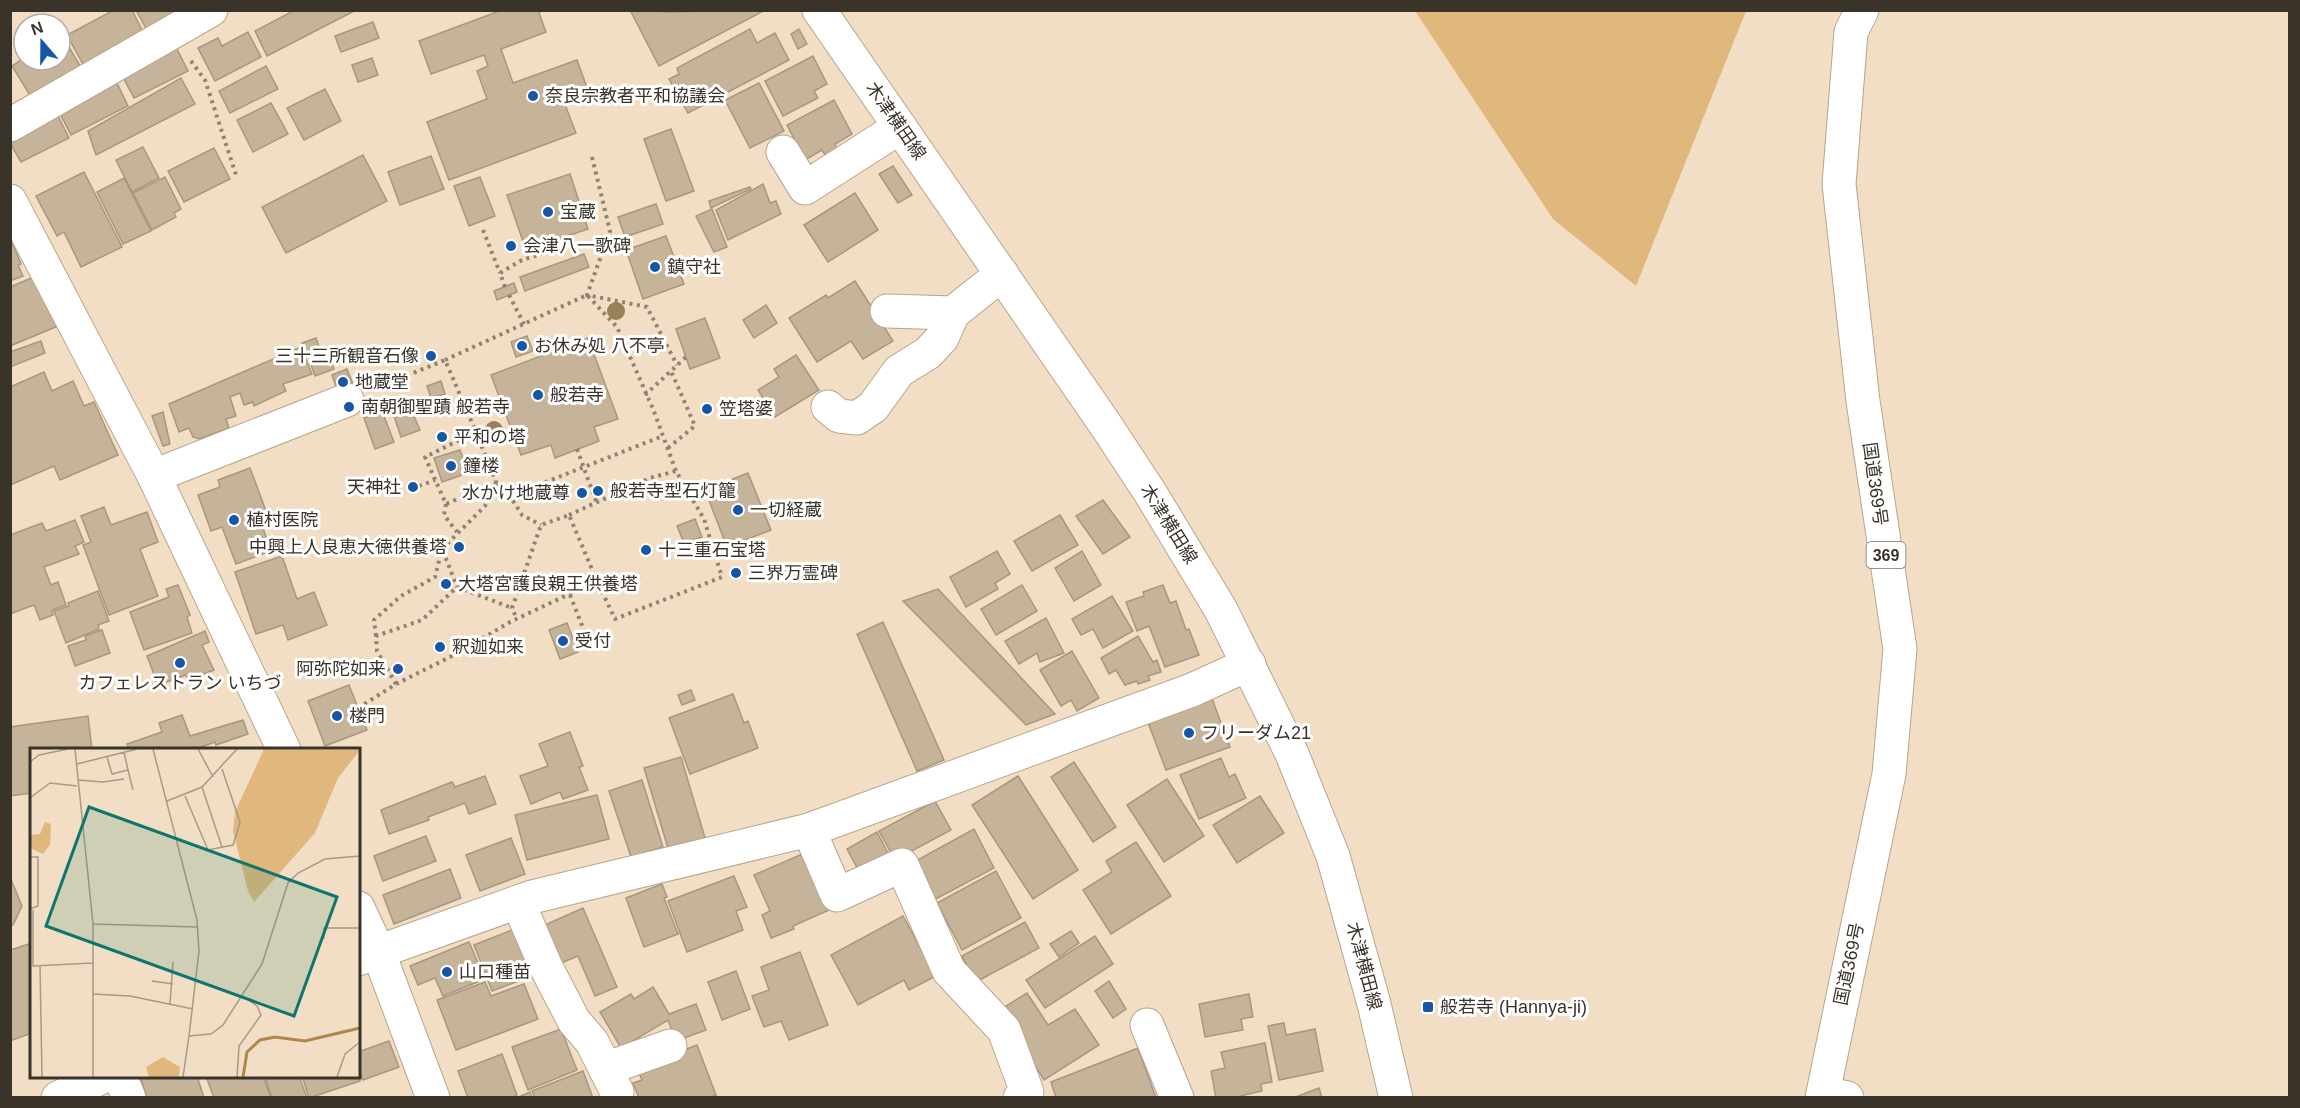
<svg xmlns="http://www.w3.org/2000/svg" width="2300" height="1108" font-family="Helvetica,'Noto Sans JP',sans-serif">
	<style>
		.green { fill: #e0b87e }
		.building { fill: #c5b39a; stroke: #a8977f; stroke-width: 1.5 }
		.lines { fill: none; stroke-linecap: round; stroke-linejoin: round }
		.minor-casing { stroke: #b7a68d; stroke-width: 35 }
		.major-casing { stroke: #b7a68d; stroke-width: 35 }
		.highway-casing { stroke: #b7a68d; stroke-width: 35 }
		.path { stroke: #8f8371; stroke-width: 4; stroke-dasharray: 3 4.5; stroke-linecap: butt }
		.minor { stroke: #fff; stroke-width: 33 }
		.major { stroke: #fff; stroke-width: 33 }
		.highway { stroke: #fff; stroke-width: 33 }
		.tree { fill: #988058 }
		.poi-dot { fill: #1656a7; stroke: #fff; stroke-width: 2 }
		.labels { text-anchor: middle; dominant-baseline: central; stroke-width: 6; stroke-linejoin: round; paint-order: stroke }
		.shield { fill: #fff; stroke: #757069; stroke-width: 1.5 }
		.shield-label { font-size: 16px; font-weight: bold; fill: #3a3329 }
		.poi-label { font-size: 18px; fill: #3a3329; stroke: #fff; text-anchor: start }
		.street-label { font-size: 18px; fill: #3a3329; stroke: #fff }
		.inset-river { fill: none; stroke: #af874a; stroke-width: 3 }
		.inset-road { fill: none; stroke: #a89a86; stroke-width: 1.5 }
		.view { fill: #0f766e; fill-opacity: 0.15; stroke: #0f766e; stroke-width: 3 }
		.inset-edge { fill: none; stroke: #3a3329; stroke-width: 3 }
	</style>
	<rect width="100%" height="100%" fill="#f1dec4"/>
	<path class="green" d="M1415,11H1746L1636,286L1553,219Z"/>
	<g class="building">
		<path d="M114,10H132L145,36L85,68L67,35Z"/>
		<path d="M136,10H190L149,34Z"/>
		<path d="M295,10H356L267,56L255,31Z"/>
		<path d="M502,10H542L539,13L546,32L501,49L513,83L577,60L589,93L564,102L576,133L449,180L427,122L487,99L477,71L488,66L484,55L431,74L419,41Z"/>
		<path d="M630,10L669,12L765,10L659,66Z"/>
		<path d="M373,22L379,38L341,52L335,36Z"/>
		<path d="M750,29L757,43L775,33L789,60L688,113L669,79L679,74L677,68Z"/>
		<path d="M799,29L807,44L798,49L791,34Z"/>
		<path d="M248,32L261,57L215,81L198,48L218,38L222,46Z"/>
		<path d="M62,35L80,66L31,97L12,66L24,58L60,60Z"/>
		<path d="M176,47L188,71L134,98L122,75Z"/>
		<path d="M813,56L827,84L814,91L818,98L783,116L765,81Z"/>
		<path d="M372,58L378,75L358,82L352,65Z"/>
		<path d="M266,66L278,89L230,113L219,91Z"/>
		<path d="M181,78L195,104L96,155L88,131Z"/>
		<path d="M115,79L128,106L71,135L57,108Z"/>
		<path d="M759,83L784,131L750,148L725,100Z"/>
		<path d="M325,89L341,121L304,140L287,108Z"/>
		<path d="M834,100L852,134L835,144L837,150L826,156L822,150L805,160L787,125Z"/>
		<path d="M271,103L288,134L253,152L237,120Z"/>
		<path d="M56,112L69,138L21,162L10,143V135Z"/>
		<path d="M671,129L694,191L666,201L644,139Z"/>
		<path d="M143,147L159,178L132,192L116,160Z"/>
		<path d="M214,148L230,179L184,202L168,171Z"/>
		<path d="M363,155L387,201L286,253L262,207Z"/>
		<path d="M431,156L444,189L400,205L388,172Z"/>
		<path d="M893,166L912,195L898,203L879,174Z"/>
		<path d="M84,172L122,247L81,267L64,232L57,236L36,196Z"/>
		<path d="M570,174L588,229L526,250L507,195Z"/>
		<path d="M165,177L181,209L174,213L176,217L152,230L133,193Z"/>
		<path d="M480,177L495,216L469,226L454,186Z"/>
		<path d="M124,178L151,231L123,244L97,192Z"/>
		<path d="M763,184L770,203L776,201L781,214L728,240L716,210Z"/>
		<path d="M750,187L751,189L711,208L709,201Z"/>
		<path d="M855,193L878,230L828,262L804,225Z"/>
		<path d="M656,204L663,224L625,237L618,217Z"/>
		<path d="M712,209L727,247L714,252L696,216Z"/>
		<path d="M666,236L684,284L643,299L626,250Z"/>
		<path d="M11,240L21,264L18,265L23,276L10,281Z"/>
		<path d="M584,254L589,267L525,291L520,277Z"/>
		<path d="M36,276L58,326L10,346V287Z"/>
		<path d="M855,281L893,341L863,359L851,341L817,362L789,318L826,295L828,298Z"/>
		<path d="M514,283L517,292L497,300L494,291Z"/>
		<path d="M766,305L777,323L754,338L743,320Z"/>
		<path d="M705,318L720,358L690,369L676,329Z"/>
		<path d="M527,336L533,351L516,357L511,342Z"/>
		<path d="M316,338L321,352L307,357L302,343Z"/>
		<path d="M588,338L618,419L594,427L599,441L555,458L551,445L521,455L491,375Z"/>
		<path d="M41,341L45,353L10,367V352Z"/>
		<path d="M301,347L312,374L283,384L286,391L254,406L253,402L244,405L240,393L230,397L236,416L226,419L229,428L199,439L193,437L189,428L179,432L169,404Z"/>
		<path d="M329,355L334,369L315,376L310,362Z"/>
		<path d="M796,355L819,390L775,417L758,390L779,377L774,369Z"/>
		<path d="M347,369L355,389L339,395L332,375Z"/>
		<path d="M44,372L52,391L73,381L84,406L94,402L118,455L60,480L54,466L10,485V387Z"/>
		<path d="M441,381L445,394L431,398L427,386Z"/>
		<path d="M410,407L420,430L401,437L393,413Z"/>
		<path d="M382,411L394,442L375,449L364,418Z"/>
		<path d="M163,412L170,444L163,446L152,416Z"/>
		<path d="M460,450L468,473L442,482L434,458Z"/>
		<path d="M250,468L266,511L258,514L271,551L236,564L222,527L211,531L198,495L220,487L218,480Z"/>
		<path d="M748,473L771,530L727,547L705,490Z"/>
		<path d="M415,482L417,488L411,491L409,485Z"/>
		<path d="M1103,500L1130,537L1103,554L1076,516Z"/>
		<path d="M104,507L111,525L147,512L158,542L140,549L158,596L109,615L83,545L91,542L81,516Z"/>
		<path d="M1060,515L1078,545L1032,571L1014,541Z"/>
		<path d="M695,519L702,537L684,543L677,526Z"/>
		<path d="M75,520L84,542L75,546L79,554L44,567L51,585L58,582L66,605L52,610L53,615L40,620L34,605L10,614V535L42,523L46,531Z"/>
		<path d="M997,551L1010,574L995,583L998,589L966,607L950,577Z"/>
		<path d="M1082,551L1101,585L1074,601L1055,568Z"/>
		<path d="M282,556L297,599L314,592L327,625L288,640L283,625L256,634L235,572Z"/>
		<path d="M178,585L190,615L187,617L192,633L144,650L130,612L169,597L166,589Z"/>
		<path d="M1022,585L1037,611L996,635L981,609Z"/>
		<path d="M1163,585L1170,603L1176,601L1186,630L1189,629L1199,655L1165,667L1149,626L1137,631L1126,602L1144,596L1143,592Z"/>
		<path d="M938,589L1055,714L1026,725L903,601Z"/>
		<path d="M98,591L109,621L98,625L99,629L66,643L54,611L69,606L68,603Z"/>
		<path d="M1112,596L1133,631L1103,648L1093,629L1081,635L1072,619Z"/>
		<path d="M1046,618L1064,653L1040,662L1037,653L1019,664L1005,641Z"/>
		<path d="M883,622L944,760L917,771L857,634Z"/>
		<path d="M567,623L578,652L560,659L549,630Z"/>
		<path d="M102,630L110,653L75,666L68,646L86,640L85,636Z"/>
		<path d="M205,631L209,642L202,645L214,670L188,680L186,675L158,685L147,656Z"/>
		<path d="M1138,636L1153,662L1157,660L1161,672L1148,676L1150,680L1138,684L1137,681L1125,685L1116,670L1109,674L1101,658Z"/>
		<path d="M1072,651L1099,698L1077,711L1071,700L1061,706L1040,670Z"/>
		<path d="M349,685L367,730L325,746L308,701Z"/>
		<path d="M691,690L695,700L682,705L678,695Z"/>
		<path d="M733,694L744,723L748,721L758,748L690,774L669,718Z"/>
		<path d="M1211,696L1230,747L1166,770L1147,720Z"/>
		<path d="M182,715L190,736L243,720L248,734L216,745L215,742L193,750H129L127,744L162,732L159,723Z"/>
		<path d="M88,716L92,750H32V793L10,796V727Z"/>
		<path d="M570,732L583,766L579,767L588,790L563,799L560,792L531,804L520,776L548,766L539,744Z"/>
		<path d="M681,757L705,838L668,848L644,768Z"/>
		<path d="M1221,758L1229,777L1235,774L1246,798L1199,819L1180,775Z"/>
		<path d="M1074,762L1116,827L1093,842L1051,777Z"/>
		<path d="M485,776L496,804L469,814L465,803L428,817L429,820L389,834L381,810L452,782L455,787Z"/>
		<path d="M1018,776L1078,870L1033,899L972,805Z"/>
		<path d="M1167,779L1204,836L1164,862L1127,805Z"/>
		<path d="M642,780L663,847L631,857L609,791Z"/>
		<path d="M597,795L609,839L527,860L515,815Z"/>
		<path d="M1260,796L1284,833L1237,863L1213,825Z"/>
		<path d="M935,801L951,830L895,860L879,831Z"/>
		<path d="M974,829L994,868L932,901L912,863Z"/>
		<path d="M877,832L890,857L860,873L847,849Z"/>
		<path d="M426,836L436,861L383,881L374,856Z"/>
		<path d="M511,838L525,874L480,891L466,855Z"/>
		<path d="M1136,842L1171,896L1111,934L1083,890L1112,872L1106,861Z"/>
		<path d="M807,852L831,909L793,926L794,929L771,938L762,915L770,911L754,875Z"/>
		<path d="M450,869L461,898L394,924L383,895Z"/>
		<path d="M996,871L1021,918L962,950L937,903Z"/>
		<path d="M734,876L747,907L736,911L743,930L687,952L668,901Z"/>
		<path d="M10,877L22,906L13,925L10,926Z"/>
		<path d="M662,884L667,897L664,898L678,934L644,947L626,898Z"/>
		<path d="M583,908L617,987L595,996L578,956L561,963L545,925Z"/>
		<path d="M903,916L936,976L909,990L904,980L858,1005L831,955Z"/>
		<path d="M1025,922L1039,948L976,982L962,956Z"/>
		<path d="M517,928L535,975L492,991L474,945Z"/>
		<path d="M1071,931L1079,943L1059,957L1050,944Z"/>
		<path d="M1095,936L1113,964L1045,1008L1026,980Z"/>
		<path d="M469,942L485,979L443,996L435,978L418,985L410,966Z"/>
		<path d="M32,943V1033L10,1041V950Z"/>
		<path d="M800,952L828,1025L789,1040L781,1021L764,1027L752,996L769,990L761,967Z"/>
		<path d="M736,971L750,1009L722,1020L708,982Z"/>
		<path d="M1109,981L1126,1009L1113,1018L1095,991Z"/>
		<path d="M485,982L491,996L524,984L538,1019L456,1050L437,1000Z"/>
		<path d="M653,987L669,1014L696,1004L706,1030L676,1041L668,1020L621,1048L600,1012L631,994L634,999Z"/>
		<path d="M1027,993L1048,1025L1075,1009L1099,1045L1044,1080L1000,1010Z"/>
		<path d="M1249,994L1253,1017L1241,1019L1243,1030L1205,1037L1199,1004Z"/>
		<path d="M1284,1023L1286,1035L1315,1029L1323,1071L1279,1080L1268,1026Z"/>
		<path d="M561,1029L577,1070L528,1090L512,1047Z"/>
		<path d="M389,1041L399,1067L363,1080L358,1067V1052Z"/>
		<path d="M1265,1043L1272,1082L1261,1084L1262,1091L1232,1098H1216L1211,1071L1225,1068L1221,1052Z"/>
		<path d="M697,1045L716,1095L708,1098H639L633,1083L642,1080L637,1068Z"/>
		<path d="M1138,1048L1156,1098H1056L1051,1082Z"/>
		<path d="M502,1054L517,1095L512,1098H468L458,1071Z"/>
		<path d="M583,1071L593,1098H535L532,1091Z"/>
		<path d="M140,1076H197L204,1098H147Z"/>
		<path d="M206,1076H263L271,1098H214Z"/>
		<path d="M265,1076H299L307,1098H272Z"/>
		<path d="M302,1076H358L360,1081L309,1098Z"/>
		<path d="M1319,1088L1322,1098H1293Z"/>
		<path d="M530,1092L532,1098H516Z"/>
	</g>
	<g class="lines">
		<defs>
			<g id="minor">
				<path d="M10,125L211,10"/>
				<path d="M783,152L805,188L900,127"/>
				<path d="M10,201L154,476L284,750"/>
				<path d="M887,311L953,313L1002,274"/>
				<path d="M828,407L839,416L857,418L873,407L899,371L928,353L942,338L953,313"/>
				<path d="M154,476L347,400"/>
				<path d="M809,830L837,895L902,865L949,971L1004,1030L1027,1092L1020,1098"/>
				<path d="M518,902L546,967L574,1021L592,1042L617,1092"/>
				<path d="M358,908L378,951L433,1098"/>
				<path d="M358,959L532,897L809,830L1192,690L1249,664"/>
				<path d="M1147,1025L1177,1098"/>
				<path d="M605,1069L670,1046"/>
				<path d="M120,1076L129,1098"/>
				<path d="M1823,1093L1847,1098"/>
				<path d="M58,1098L104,1076"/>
			</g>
			<path id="major" d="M819,10L1105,424L1151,494L1221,610L1292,754L1333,856L1374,1004L1396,1098"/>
			<path id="highway" d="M1822,1098L1889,774L1900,649L1863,401L1839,184L1851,32L1862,10"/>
		</defs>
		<use href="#minor" class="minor-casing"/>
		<use href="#major" class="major-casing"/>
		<use href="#highway" class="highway-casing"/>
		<g class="path">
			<path d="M191,61L205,80L237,178"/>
			<path d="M592,157L610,231L587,295L647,307L677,365"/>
			<path d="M483,230L500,273"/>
			<path d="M505,287L500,273L522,260L564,247"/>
			<path d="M509,295L524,324"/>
			<path d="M445,360L587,295L617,327L653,409L676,471"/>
			<path d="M379,387L445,360L476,432"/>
			<path d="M645,395L686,357"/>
			<path d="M476,432L496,482L446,504L425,457Z"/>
			<path d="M668,448L695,426L671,371"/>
			<path d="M577,449L597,504"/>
			<path d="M419,486L435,480"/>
			<path d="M510,496L663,436"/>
			<path d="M446,504L444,515L457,532"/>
			<path d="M569,515L650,478L676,471L704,519L722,577L615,619L597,581"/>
			<path d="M443,551L457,587"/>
			<path d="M570,595L591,648"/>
			<path d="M376,636L374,620L401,596L435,577L442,549L485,506L496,482L510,496L522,515L541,525"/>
			<path d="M396,684L377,651L376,636L422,620L457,587L512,608"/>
			<path d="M358,708L396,684L460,652L510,622L597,581L569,515L541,525L512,608L517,619"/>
		</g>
		<use href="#minor" class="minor"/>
		<use href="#major" class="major"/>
		<use href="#highway" class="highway"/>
	</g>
	<g class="tree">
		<circle cx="616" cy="311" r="9"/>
		<circle cx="494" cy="430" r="9"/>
	</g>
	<g class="poi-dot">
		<circle cx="533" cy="96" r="6"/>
		<circle cx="548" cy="212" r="6"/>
		<circle cx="511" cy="246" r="6"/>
		<circle cx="655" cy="267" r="6"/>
		<circle cx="522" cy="346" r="6"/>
		<circle cx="431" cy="356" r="6"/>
		<circle cx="343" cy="382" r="6"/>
		<circle cx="538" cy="395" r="6"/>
		<circle cx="349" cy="407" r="6"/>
		<circle cx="707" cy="409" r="6"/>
		<circle cx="442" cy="437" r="6"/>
		<circle cx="451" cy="466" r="6"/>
		<circle cx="413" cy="487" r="6"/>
		<circle cx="598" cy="491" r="6"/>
		<circle cx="582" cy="493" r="6"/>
		<circle cx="738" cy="510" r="6"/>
		<circle cx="234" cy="520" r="6"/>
		<circle cx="459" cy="547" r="6"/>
		<circle cx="646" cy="550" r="6"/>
		<circle cx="736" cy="573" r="6"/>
		<circle cx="446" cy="584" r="6"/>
		<circle cx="563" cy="641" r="6"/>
		<circle cx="440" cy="647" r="6"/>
		<circle cx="180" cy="663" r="6"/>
		<circle cx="398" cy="669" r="6"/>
		<circle cx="337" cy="716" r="6"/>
		<circle cx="1189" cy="733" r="6"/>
		<circle cx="447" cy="972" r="6"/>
		<rect x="1422" y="1001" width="12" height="12" rx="3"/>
	</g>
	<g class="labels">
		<rect class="shield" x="1866.5" y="542" width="39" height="26" rx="4.5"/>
		<g class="shield-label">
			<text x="1886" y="555">369</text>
		</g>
		<g class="poi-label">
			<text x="545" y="96">奈良宗教者平和協議会</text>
			<text x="560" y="212">宝蔵</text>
			<text x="523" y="246">会津八一歌碑</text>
			<text x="667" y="267">鎮守社</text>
			<text x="534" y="346">お休み処 八不亭</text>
			<text x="419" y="356" text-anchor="end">三十三所観音石像</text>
			<text x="355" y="382">地蔵堂</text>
			<text x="550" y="395">般若寺</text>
			<text x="361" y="407">南朝御聖蹟 般若寺</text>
			<text x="719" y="409">笠塔婆</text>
			<text x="454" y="437">平和の塔</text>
			<text x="463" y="466">鐘楼</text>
			<text x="401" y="487" text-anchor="end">天神社</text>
			<text x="610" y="491">般若寺型石灯籠</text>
			<text x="570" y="493" text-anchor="end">水かけ地蔵尊</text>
			<text x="750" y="510">一切経蔵</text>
			<text x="246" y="520">植村医院</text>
			<text x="447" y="547" text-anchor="end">中興上人良恵大徳供養塔</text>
			<text x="658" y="550">十三重石宝塔</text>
			<text x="748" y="573">三界万霊碑</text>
			<text x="458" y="584">大塔宮護良親王供養塔</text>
			<text x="575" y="641">受付</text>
			<text x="452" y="647">釈迦如来</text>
			<text x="386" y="669" text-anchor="end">阿弥陀如来</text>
			<text x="180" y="683" text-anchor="middle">カフェレストラン いちづ</text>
			<text x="349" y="716">楼門</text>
			<text x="1201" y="733">フリーダム21</text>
			<text x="459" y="972">山口種苗</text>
			<text x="1440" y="1007">般若寺 (Hannya-ji)</text>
		</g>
		<g class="street-label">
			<text transform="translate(896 121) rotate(55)">木津横田線</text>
			<text transform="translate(1875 484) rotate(82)">国道369号</text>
			<text transform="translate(1169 524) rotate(58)">木津横田線</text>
			<text transform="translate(1849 964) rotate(-78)">国道369号</text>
			<text transform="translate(1364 966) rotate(75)">木津横田線</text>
		</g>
	</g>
	<g transform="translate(30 748)">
		<rect width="330" height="330" fill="#f1dec4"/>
		<path d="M234,1L330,2L308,30L285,85L224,154L218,143L203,83L205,64ZM15,74L21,76L20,97L13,106L0,100V87L10,86ZM133,309L150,319L149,329H119L116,319Z" fill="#e0b87e"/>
		<path class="inset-river" d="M213,329L217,304L230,292L245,289L275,293L330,280"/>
		<path class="inset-road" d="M45,1L63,176V329M123,1L167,172L169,203L159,288M168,1L183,29M77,9L82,26L98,22L94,4M0,14L9,7L38,1M47,16L107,1M98,22L103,42M48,32L73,34L94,31M172,39L192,99M155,48L178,102L203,97L210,74L192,21M0,50L20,35L47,38M137,53L172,39L207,1M0,109H8V158L0,161M3,162V218L63,215M63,176L168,179M294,191V180H330M10,218L12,329M122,233L143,236M63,246L100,248L163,261M140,256L143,214M153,329L159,288L181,286L193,277L232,216L258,135L268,125L295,111L330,108M207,329L209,298L231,267L227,258L213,248M307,329L315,306L330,294"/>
		<path class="view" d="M59,59L307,149L264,268L16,178Z"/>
		<rect width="330" height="330" class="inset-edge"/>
	</g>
	<rect width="2300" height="1108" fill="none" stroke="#3a3329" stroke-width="24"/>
	<g transform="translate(42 42) rotate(340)"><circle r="28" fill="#ffffff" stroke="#b0ada9" stroke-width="1.5"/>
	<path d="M0-4.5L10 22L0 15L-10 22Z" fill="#1656a7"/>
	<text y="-9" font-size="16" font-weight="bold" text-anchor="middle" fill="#3a3329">N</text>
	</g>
</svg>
